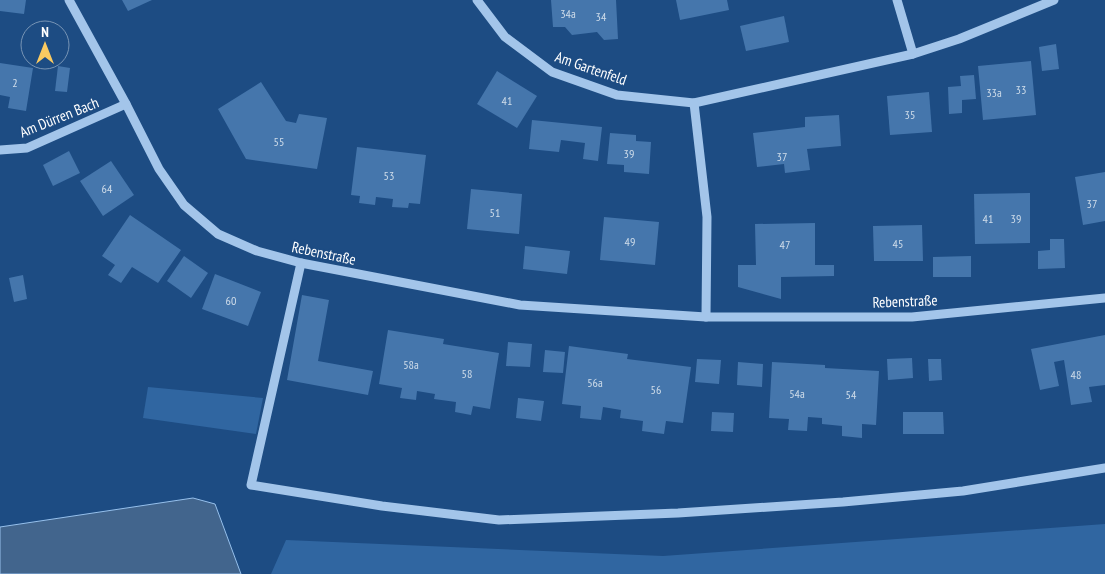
<svg xmlns="http://www.w3.org/2000/svg" width="1105" height="574" font-family="'PT Sans Narrow',sans-serif">
	<style>
		.green { fill: #3066a1 }
		.water { fill: #42658d; stroke: #96c0ec }
		.building { fill: #4576ac }
		.lines { fill: none; stroke-linecap: round; stroke-linejoin: round }
		.minor { stroke: #a3c5ea; stroke-width: 9 }
		.labels { text-anchor: middle; dominant-baseline: central; stroke-width: 4; stroke-linejoin: round; paint-order: stroke }
		.number-label { font-size: 12px; fill: #d0ddea }
		.street-label { font-size: 15px; fill: #fff; stroke: #1d4c83 }
	</style>
	<rect width="100%" height="100%" fill="#1d4c83"/>
	<g class="green">
		<path d="M148,387L263,398L256,434L143,418Z"/>
		<path d="M1105,524V574H271L286,540L663,556Z"/>
	</g>
	<path class="water" d="M193,498L215,504L241,574H0V527Z"/>
	<g class="building">
		<path d="M0,0H26L24,14L0,11Z"/>
		<path d="M122,0H152L128,11Z"/>
		<path d="M551,0H616L618,39L604,40L597,32L572,35L565,27H553Z"/>
		<path d="M676,0H727L729,10L680,20Z"/>
		<path d="M784,16L789,42L746,51L740,26Z"/>
		<path d="M1056,44L1059,69L1042,71L1039,47Z"/>
		<path d="M1031,61L1036,115L983,120L978,66Z"/>
		<path d="M0,63L33,68L26,111L8,108L10,97L0,95Z"/>
		<path d="M58,66L70,68L67,92L55,91Z"/>
		<path d="M497,71L537,96L517,128L477,104Z"/>
		<path d="M974,75L976,99L962,100V113L949,114L948,87L961,86L960,76Z"/>
		<path d="M261,82L286,121L296,123L299,114L327,118L317,169L246,159L218,109Z"/>
		<path d="M929,92L932,132L890,135L887,96Z"/>
		<path d="M839,115L841,146L807,149L810,170L785,173L784,164L757,167L753,133L805,127V117Z"/>
		<path d="M532,120L602,127L598,161L583,159L585,143L561,140L559,152L529,149Z"/>
		<path d="M610,133L636,135V141L651,142L649,174L624,172V165L607,164Z"/>
		<path d="M357,147L426,155L420,204L409,203L408,208L392,207L393,199L376,197L375,205L359,203L360,196L351,195Z"/>
		<path d="M69,151L80,173L53,186L43,165Z"/>
		<path d="M111,161L134,195L103,216L80,181Z"/>
		<path d="M1105,172V221L1083,225L1075,177Z"/>
		<path d="M471,189L522,194L519,234L467,229Z"/>
		<path d="M1030,193V243L975,244L974,194Z"/>
		<path d="M130,215L181,250L158,283L132,267L121,283L108,275L115,265L102,256Z"/>
		<path d="M604,217L659,222L655,265L600,260Z"/>
		<path d="M815,223V265H834V276L781,277V299L738,287V265H756L755,224Z"/>
		<path d="M922,225L923,261H874L873,226Z"/>
		<path d="M1050,239H1064L1065,268L1038,269V251L1050,250Z"/>
		<path d="M525,246L570,251L567,274L523,269Z"/>
		<path d="M184,256L208,273L191,298L167,281Z"/>
		<path d="M971,256V277H933V257Z"/>
		<path d="M215,274L261,292L248,326L202,309Z"/>
		<path d="M23,275L27,299L14,302L9,278Z"/>
		<path d="M302,295L329,300L318,361L373,371L368,395L287,380Z"/>
		<path d="M388,330L444,339L443,344L499,353L490,409L473,406L471,415L455,412L456,402L434,399L435,394L417,391L416,400L400,398L402,388L379,384Z"/>
		<path d="M1105,335V385L1089,387L1092,402L1071,405L1064,360L1054,362L1059,386L1040,390L1031,349Z"/>
		<path d="M508,342L532,344L530,367L506,366Z"/>
		<path d="M569,346L628,354L627,359L691,367L683,423L666,421L664,434L642,431L643,421L620,418L621,410L603,407L601,420L580,418L581,406L562,404Z"/>
		<path d="M545,350L565,352L563,373L543,372Z"/>
		<path d="M912,358L913,378L888,380L887,359Z"/>
		<path d="M697,359L721,360L719,384L695,382Z"/>
		<path d="M928,359H941L942,380L929,381Z"/>
		<path d="M738,362L763,364L762,387L737,385Z"/>
		<path d="M772,362L825,365V368L879,371L876,425L862,424V438L842,436V426L822,424V418L808,417L807,431L788,430L789,419L769,418Z"/>
		<path d="M518,398L544,401L541,421L516,418Z"/>
		<path d="M712,412L734,413L733,432L711,431Z"/>
		<path d="M903,412H943L944,434H903Z"/>
	</g>
	<g class="lines">
		<g class="minor">
			<path d="M69,0L126,104L159,169L184,205L218,234L257,251L301,263L520,305L706,317H912L1105,298"/>
			<path d="M477,0L505,37L552,72L617,95L694,103L913,54L959,39L1054,0"/>
			<path d="M897,0L913,54"/>
			<path d="M694,103L707,217L706,317"/>
			<path d="M0,150L27,148L126,104"/>
			<path d="M301,263L251,485L382,506L499,520L678,513L843,502L963,491L1105,468"/>
		</g>
	</g>
	<g class="labels">
		<g class="number-label">
			<text x="568" y="13">34a</text>
			<text x="601" y="16">34</text>
			<text x="15" y="82">2</text>
			<text x="1021" y="89">33</text>
			<text x="994" y="92">33a</text>
			<text x="507" y="100">41</text>
			<text x="910" y="114">35</text>
			<text x="279" y="141">55</text>
			<text x="629" y="153">39</text>
			<text x="782" y="156">37</text>
			<text x="389" y="175">53</text>
			<text x="107" y="188">64</text>
			<text x="1092" y="203">37</text>
			<text x="495" y="212">51</text>
			<text x="988" y="218">41</text>
			<text x="1016" y="218">39</text>
			<text x="630" y="241">49</text>
			<text x="898" y="243">45</text>
			<text x="785" y="244">47</text>
			<text x="231" y="300">60</text>
			<text x="411" y="364">58a</text>
			<text x="467" y="373">58</text>
			<text x="1076" y="374">48</text>
			<text x="595" y="382">56a</text>
			<text x="656" y="389">56</text>
			<text x="797" y="393">54a</text>
			<text x="851" y="394">54</text>
		</g>
		<g class="street-label">
			<text transform="translate(591 68) rotate(19)">Am Gartenfeld</text>
			<text transform="translate(59 117) rotate(-22)">Am Dürren Bach</text>
			<text transform="translate(324 253) rotate(12)">Rebenstraße</text>
			<text transform="translate(905 301) rotate(-2)">Rebenstraße</text>
		</g>
	</g>
	<g transform="translate(45 45)"><circle r="24" fill="#1d4c83" stroke="#7794b5"/>
	<path d="M0-4L9 19L0 12L-9 19Z" fill="#faca61"/>
	<text y="-8" font-size="14" font-weight="bold" text-anchor="middle" fill="#ffffff">N</text>
	</g>
</svg>
